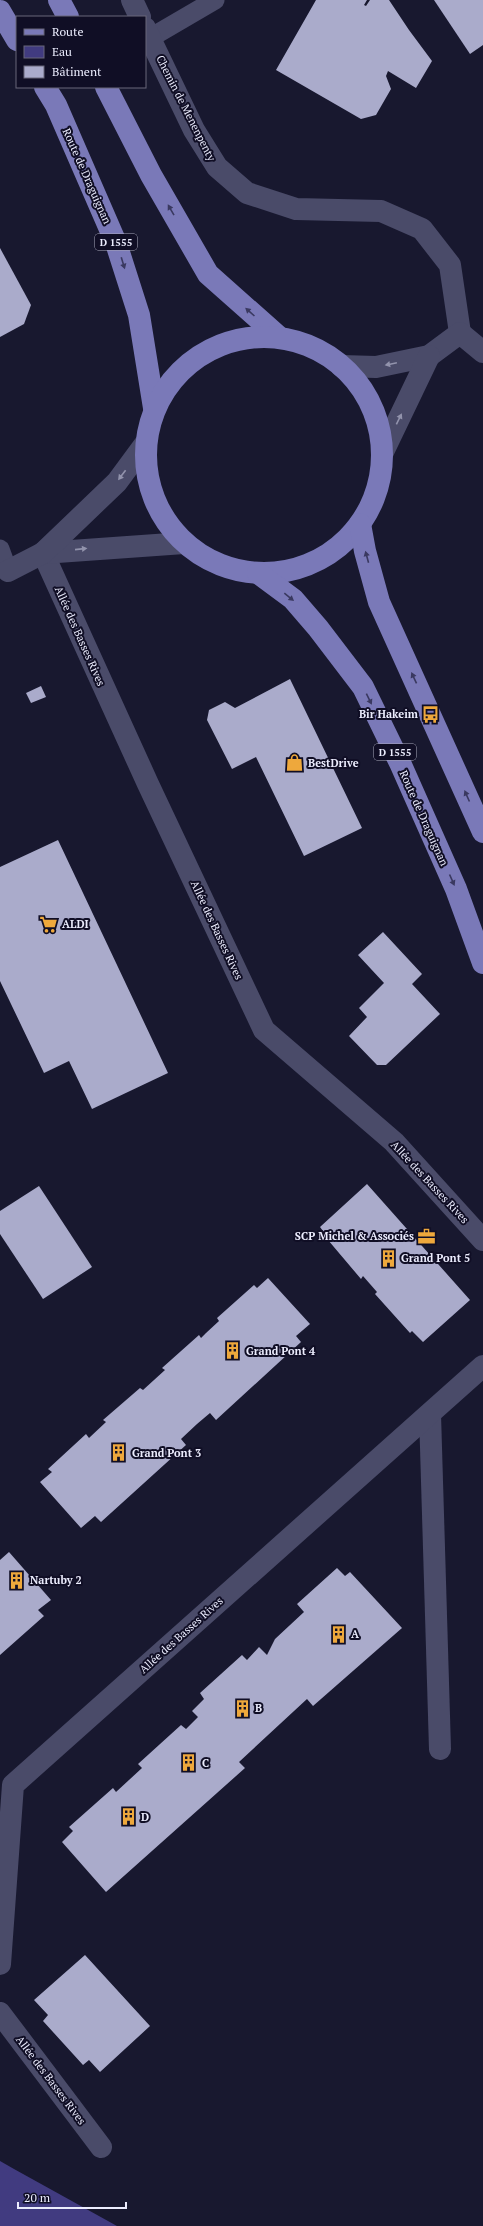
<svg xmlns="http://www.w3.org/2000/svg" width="483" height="2226" font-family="'PT Serif',serif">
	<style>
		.water { fill: #413b80 }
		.building { fill: #aaabcb }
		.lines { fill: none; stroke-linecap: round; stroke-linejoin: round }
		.service { stroke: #4a4b69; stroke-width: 19 }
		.minor { stroke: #4a4b69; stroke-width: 22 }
		.primary { stroke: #7a79b8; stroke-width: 22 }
		.oneway { fill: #3a3960 }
		.oneway2 { fill: #9293ac }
		.labels { text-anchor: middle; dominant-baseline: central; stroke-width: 4; stroke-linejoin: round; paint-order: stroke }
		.shield { fill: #100e25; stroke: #a9a9bc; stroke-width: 1 }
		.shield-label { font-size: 10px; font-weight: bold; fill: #ebecfd }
		.street-label { font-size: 11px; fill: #ebecfd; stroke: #100e25 }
		.poi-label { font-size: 11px; font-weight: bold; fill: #ebecfd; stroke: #100e25; text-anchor: start }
	</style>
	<rect width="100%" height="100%" fill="#18182f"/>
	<path class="water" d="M0,2161L14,2169L117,2226H0Z"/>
	<g class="building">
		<path d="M316,0H367L364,5L366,6L370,0H389L409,30L432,61L416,88L388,71L386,76L391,89L376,115L361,119L276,70Z"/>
		<path d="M434,0H483V45L470,54Z"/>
		<path d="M0,248L31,305L24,324L0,337Z"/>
		<path d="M290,679L362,828L304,856L256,757L232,769L207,720L209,710L225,702L235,708Z"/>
		<path d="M41,686L46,697L31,703L26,693Z"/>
		<path d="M58,840L168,1073L92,1109L69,1061L44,1073L0,981V867Z"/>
		<path d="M383,932L422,974L412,984L440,1014L386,1065H377L349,1036L367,1017L359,1008L384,983L358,955Z"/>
		<path d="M367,1184L470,1300L423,1342L412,1331L410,1333L375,1294L377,1292L363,1276L361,1279L328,1240L329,1239L320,1227Z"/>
		<path d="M39,1186L92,1267L43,1299L0,1234V1211Z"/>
		<path d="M268,1278L310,1324L296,1336L301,1342L216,1420L210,1413L197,1424L181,1439L186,1445L101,1522L95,1516L81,1528L40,1482L52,1472L48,1469L86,1434L89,1438L106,1422L103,1420L140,1388L143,1390L165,1370L162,1368L199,1335L201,1338L206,1333L219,1321L217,1318L254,1285L257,1288Z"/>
		<path d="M9,1552L51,1600L38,1610L44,1616L0,1655V1560Z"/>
		<path d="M337,1568L345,1576L350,1572L402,1628L313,1706L307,1699L239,1762L245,1768L106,1892L62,1842L73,1831L69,1827L113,1788L116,1792L142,1768L138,1764L181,1725L186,1729L198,1717L192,1711L204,1699L200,1693L242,1655L247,1660L259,1647L267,1655L275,1639L304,1612L297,1604Z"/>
		<path d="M85,1955L150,2026L100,2072L89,2060L83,2065L43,2021L48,2015L34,2000Z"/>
	</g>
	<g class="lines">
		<g class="service">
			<path d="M150,38L215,0"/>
			<path d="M0,549L8,571"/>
		</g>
		<g class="minor">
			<path d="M132,0L140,17"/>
			<path d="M145,28L194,130L217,167L247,193L296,209L381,211L422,229L450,265L460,333"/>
			<path d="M341,366L376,367L429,356L460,333L483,352"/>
			<path d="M382,454L429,356"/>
			<path d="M43,553L148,784L264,1030L394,1142L483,1240"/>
			<path d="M43,553L184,543"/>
			<path d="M8,571L43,553L117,482L145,444"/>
			<path d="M430,1414L440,1749"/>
			<path d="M0,1964L13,1785L483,1366"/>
			<path d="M0,2013L101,2147"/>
		</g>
		<g class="primary">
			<path d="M59,0L68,17"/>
			<path d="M0,11L17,40"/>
			<path d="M45,87L56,105L116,243L139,315L154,408"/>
			<path d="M106,87L151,175L208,274L279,337"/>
			<circle cx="264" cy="455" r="118"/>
			<path d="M360,524L365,551L379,602L483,832"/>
			<path d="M258,573L293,599L318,628L363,687L401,765L456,889L483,963"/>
		</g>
	</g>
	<defs><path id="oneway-solid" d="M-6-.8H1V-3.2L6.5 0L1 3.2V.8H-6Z"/></defs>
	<g class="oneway">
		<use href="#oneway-solid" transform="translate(171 210) rotate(-120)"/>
		<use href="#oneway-solid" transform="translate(123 263) rotate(73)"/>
		<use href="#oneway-solid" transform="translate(250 312) rotate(-138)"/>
		<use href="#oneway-solid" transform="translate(367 557) rotate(-105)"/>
		<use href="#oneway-solid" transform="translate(289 597) rotate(39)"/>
		<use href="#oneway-solid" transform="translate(414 678) rotate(-115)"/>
		<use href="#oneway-solid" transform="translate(369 699) rotate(64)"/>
		<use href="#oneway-solid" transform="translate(467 796) rotate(-114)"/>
		<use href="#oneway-solid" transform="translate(452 880) rotate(66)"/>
	</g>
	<g class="oneway2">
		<use href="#oneway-solid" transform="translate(391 364) rotate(168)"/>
		<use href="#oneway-solid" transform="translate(399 419) rotate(-64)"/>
		<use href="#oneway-solid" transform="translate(122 475) rotate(127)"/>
		<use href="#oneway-solid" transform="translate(81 549) rotate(-6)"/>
	</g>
	<defs>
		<symbol id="bus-bare" viewBox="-9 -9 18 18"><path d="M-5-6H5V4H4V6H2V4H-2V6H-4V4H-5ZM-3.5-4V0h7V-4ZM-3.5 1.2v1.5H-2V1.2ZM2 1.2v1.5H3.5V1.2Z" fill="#eea83c" stroke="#100e25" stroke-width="2.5" paint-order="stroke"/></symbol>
		<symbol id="shop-bare" viewBox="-9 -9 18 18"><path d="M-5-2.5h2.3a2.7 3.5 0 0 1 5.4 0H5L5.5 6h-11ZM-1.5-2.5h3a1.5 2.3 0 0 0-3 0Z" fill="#eea83c" stroke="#100e25" stroke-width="2.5" paint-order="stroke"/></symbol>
		<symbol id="supermarket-bare" viewBox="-9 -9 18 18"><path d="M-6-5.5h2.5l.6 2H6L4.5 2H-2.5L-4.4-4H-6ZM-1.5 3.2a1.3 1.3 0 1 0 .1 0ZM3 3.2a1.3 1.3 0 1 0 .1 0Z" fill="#eea83c" stroke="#100e25" stroke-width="2.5" paint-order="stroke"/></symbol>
		<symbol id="office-bare" viewBox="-9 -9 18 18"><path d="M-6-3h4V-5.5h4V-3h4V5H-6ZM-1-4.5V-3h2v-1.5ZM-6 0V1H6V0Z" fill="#eea83c" stroke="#100e25" stroke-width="2.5" paint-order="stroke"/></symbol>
		<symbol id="building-bare" viewBox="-9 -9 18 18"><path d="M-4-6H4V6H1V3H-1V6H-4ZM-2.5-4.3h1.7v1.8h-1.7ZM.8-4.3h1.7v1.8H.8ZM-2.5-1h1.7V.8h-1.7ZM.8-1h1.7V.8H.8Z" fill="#eea83c" stroke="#100e25" stroke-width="2.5" paint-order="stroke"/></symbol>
	</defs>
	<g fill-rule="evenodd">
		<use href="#bus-bare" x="418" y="702" width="25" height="25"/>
		<use href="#shop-bare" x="282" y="750" width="25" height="25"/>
		<use href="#supermarket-bare" x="36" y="912" width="25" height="25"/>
		<use href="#office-bare" x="414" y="1224" width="25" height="25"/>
		<use href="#building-bare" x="376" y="1246" width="25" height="25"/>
		<use href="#building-bare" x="220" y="1338" width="25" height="25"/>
		<use href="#building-bare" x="106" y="1440" width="25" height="25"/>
		<use href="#building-bare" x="4" y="1568" width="25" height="25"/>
		<use href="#building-bare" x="326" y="1622" width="25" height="25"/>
		<use href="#building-bare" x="230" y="1696" width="25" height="25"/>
		<use href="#building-bare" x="176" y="1750" width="25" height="25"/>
		<use href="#building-bare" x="116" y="1804" width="25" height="25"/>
	</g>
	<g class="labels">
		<g class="shield">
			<rect x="95" y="234" width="42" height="16" rx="3"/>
			<rect x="374" y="744" width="42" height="16" rx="3"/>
		</g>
		<g class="shield-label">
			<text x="116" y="242">D 1555</text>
			<text x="395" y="752">D 1555</text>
		</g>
		<g class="street-label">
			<text transform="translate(186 108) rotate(63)">Chemin de Menenpenty</text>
			<text transform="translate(87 176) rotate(66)">Route de Draguignan</text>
			<text transform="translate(80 636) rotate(66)">Allée des Basses Rives</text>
			<text transform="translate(424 818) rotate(66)">Route de Draguignan</text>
			<text transform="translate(217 930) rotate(65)">Allée des Basses Rives</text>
			<text transform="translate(430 1182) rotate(47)">Allée des Basses Rives</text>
			<text transform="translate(181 1635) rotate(-42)">Allée des Basses Rives</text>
			<text transform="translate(51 2080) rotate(53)">Allée des Basses Rives</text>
		</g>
		<g class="poi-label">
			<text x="418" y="714" text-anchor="end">Bir Hakeim</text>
			<text x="308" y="763">BestDrive</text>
			<text x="62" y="924">ALDI</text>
			<text x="414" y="1236" text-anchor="end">SCP Michel &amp; Associés</text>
			<text x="401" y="1258">Grand Pont 5</text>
			<text x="246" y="1351">Grand Pont 4</text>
			<text x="132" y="1453">Grand Pont 3</text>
			<text x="30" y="1580">Nartuby 2</text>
			<text x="351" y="1634">A</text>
			<text x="255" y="1708">B</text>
			<text x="202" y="1763">C</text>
			<text x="141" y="1817">D</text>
		</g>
	</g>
	<rect x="16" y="16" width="130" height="72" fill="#100e25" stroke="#68677b"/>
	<rect x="24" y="29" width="20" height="6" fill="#7a79b8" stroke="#68677b"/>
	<text x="52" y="36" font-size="12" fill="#ebecfd">Route</text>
	<rect x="24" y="46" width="20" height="12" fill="#413b80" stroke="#68677b"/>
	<text x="52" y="56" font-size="12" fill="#ebecfd">Eau</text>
	<rect x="24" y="66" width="20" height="12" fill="#aaabcb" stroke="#68677b"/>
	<text x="52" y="76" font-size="12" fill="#ebecfd">Bâtiment</text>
	<path d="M18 2202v6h108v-6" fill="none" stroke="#ebecfd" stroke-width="2"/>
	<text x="24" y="2202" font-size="12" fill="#ebecfd" stroke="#100e25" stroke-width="3" paint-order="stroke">20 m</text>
</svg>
